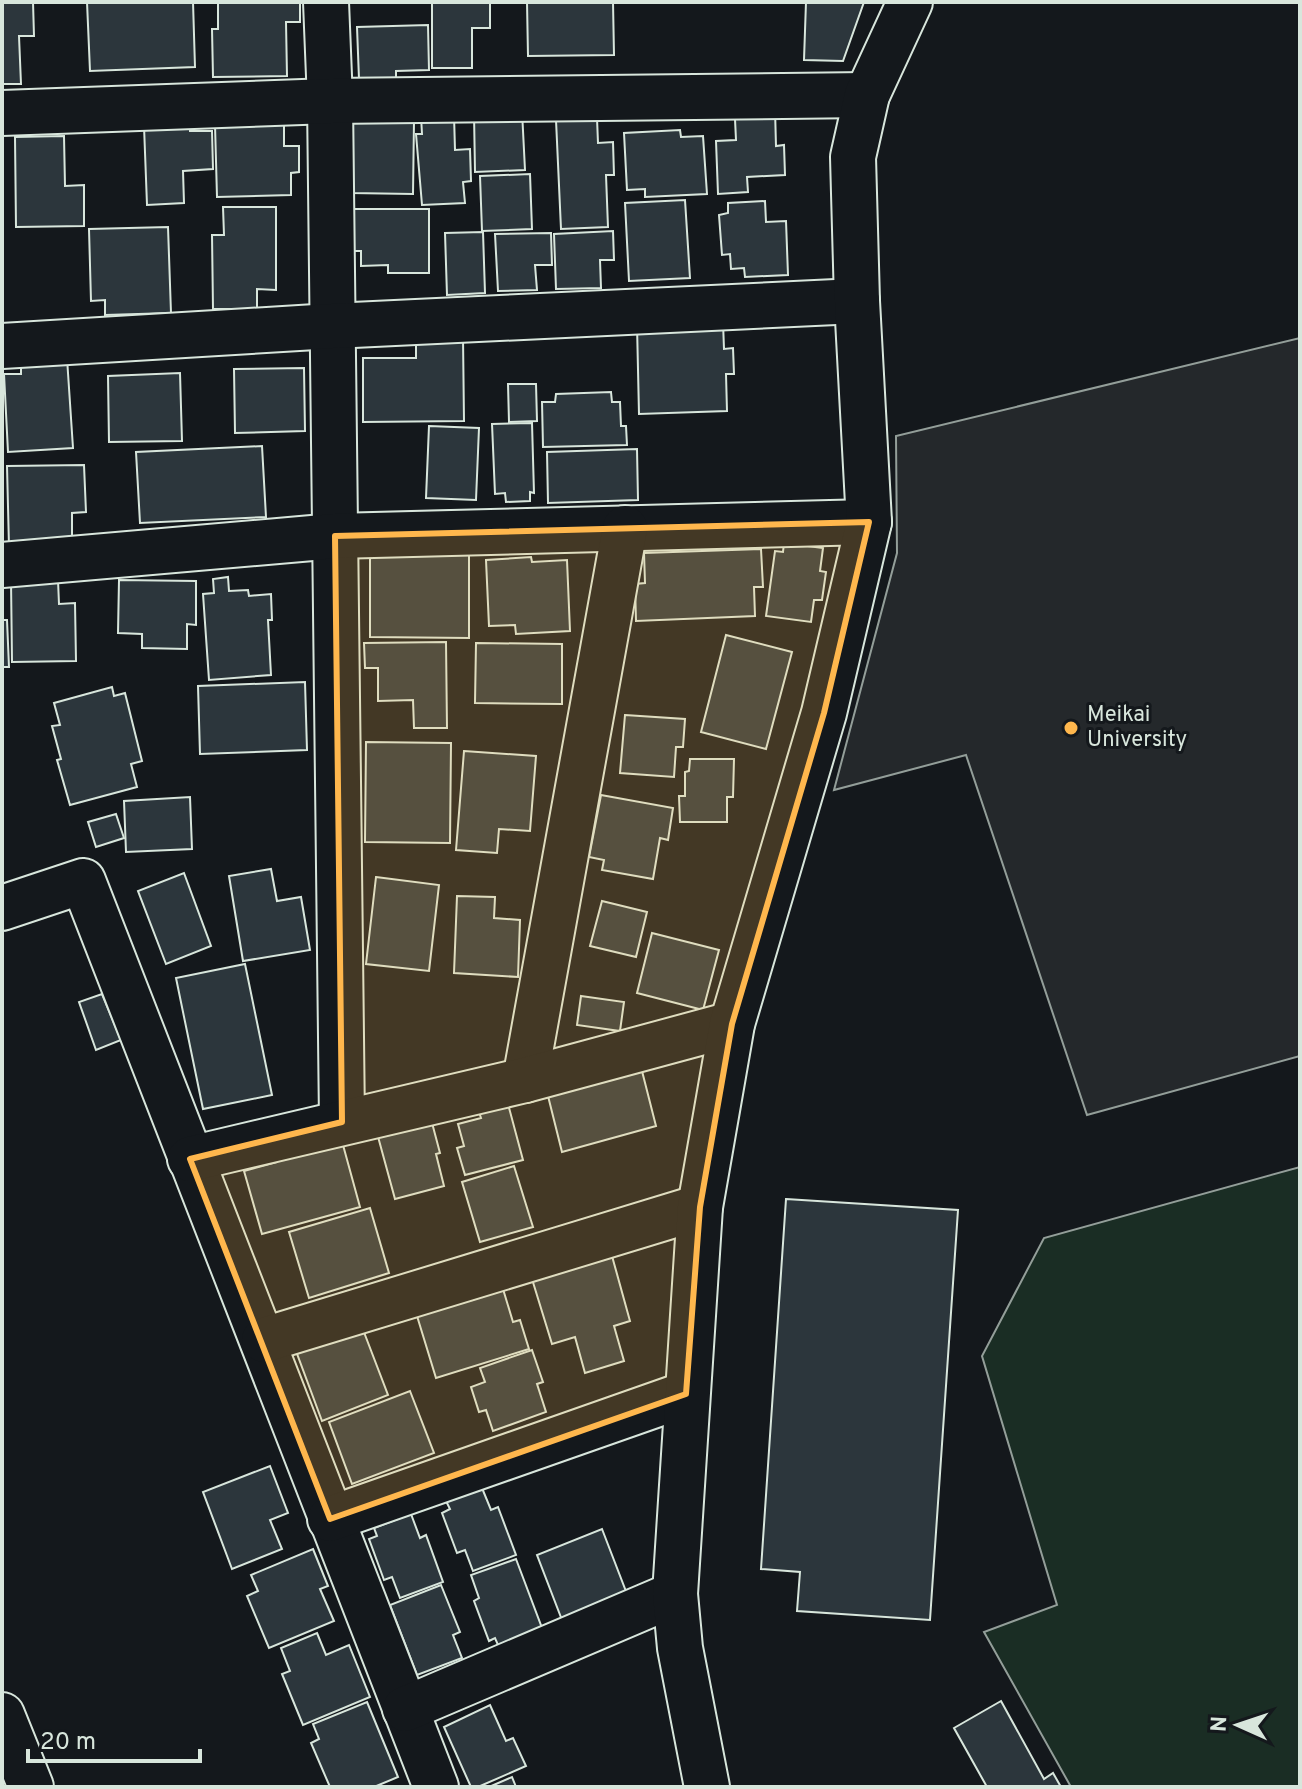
<svg xmlns="http://www.w3.org/2000/svg" width="1302" height="1789" font-family="Overpass,sans-serif">
	<style>
		.green { fill: #1a2d24; stroke: #939e99; stroke-width: 2 }
		.parking { fill: #24282b; stroke: #939e99; stroke-width: 2 }
		.building { fill: #2c363c; stroke: #d8e6dc; stroke-width: 2 }
		.lines { fill: none; stroke-linecap: round; stroke-linejoin: round }
		.street-casing { stroke: #d8e6dc; stroke-width: 48 }
		.secondary-casing { stroke: #d8e6dc; stroke-width: 48 }
		.street { stroke: #14181c; stroke-width: 44 }
		.secondary { stroke: #14181c; stroke-width: 44 }
		.marked { fill: #ffb74d; fill-opacity: 0.2; stroke: #ffb74d; stroke-width: 6; stroke-linejoin: round }
		.poi-dot { fill: #ffb74d; stroke: #14181c; stroke-width: 3 }
		.labels { text-anchor: middle; dominant-baseline: central; stroke-width: 6; stroke-linejoin: round; paint-order: stroke }
		.poi-label { font-size: 22px; fill: #d8e6dc; stroke: #14181c; text-anchor: start }
	</style>
	<rect width="100%" height="100%" fill="#14181c"/>
	<path class="green" d="M1300,1167V1787H1071L984,1632L1057,1605L982,1356L1044,1238Z"/>
	<path class="parking" d="M1300,338V1056L1087,1115L966,755L834,790L897,553L896,436Z"/>
	<g class="building">
		<path d="M2,2H33L34,36H19L21,84H2Z"/>
		<path d="M87,2H193L195,67L90,71Z"/>
		<path d="M218,2H300V22H286L287,76L213,77L212,29H218Z"/>
		<path d="M432,2H490V28H472V68H432Z"/>
		<path d="M527,2H613L614,55L528,56Z"/>
		<path d="M806,2H864L843,61L804,60Z"/>
		<path d="M428,25L429,70L396,71V78L359,79L357,27Z"/>
		<path d="M775,109L776,146L784,145L785,175L747,177L748,192L718,194L716,141L736,140L735,119Z"/>
		<path d="M522,111L525,170L475,172L474,113Z"/>
		<path d="M454,115L455,150L470,149L471,181L463,182L465,203L422,205L416,134H422L421,116Z"/>
		<path d="M597,118L598,143L613,142L614,175H606L608,227L561,229L556,120Z"/>
		<path d="M352,121H414L413,194L351,193Z"/>
		<path d="M284,123V146H299V172L291,173V195L217,197L215,125Z"/>
		<path d="M190,124V131H212L213,169L183,171L184,203L147,205L144,126Z"/>
		<path d="M680,130L681,137L703,136L707,194L645,197V189L627,190L624,133Z"/>
		<path d="M64,136L65,186L84,185V226L16,227L15,137Z"/>
		<path d="M530,174L532,229L482,231L480,176Z"/>
		<path d="M685,200L690,278L629,281L625,203Z"/>
		<path d="M765,201L766,222L786,221L788,275L745,277L744,268L731,269L730,254L722,255L719,215L728,213V203Z"/>
		<path d="M223,207H276V290L257,289V309H213L212,235H224Z"/>
		<path d="M352,209H429V273H388V265L361,266V251H353Z"/>
		<path d="M168,227L171,313L105,315V300L91,301L89,229Z"/>
		<path d="M613,231L614,260H600L601,288L556,289L554,234Z"/>
		<path d="M483,232L485,293L447,295L445,233Z"/>
		<path d="M551,233L552,265H535L537,290L498,291L495,234Z"/>
		<path d="M723,322L724,349L733,348L734,374H726L727,411L639,414L637,325Z"/>
		<path d="M416,337H463L464,421L363,422V358H416Z"/>
		<path d="M67,358L73,448L8,452L4,374H21V361Z"/>
		<path d="M304,368L305,431L235,433L234,369Z"/>
		<path d="M180,373L182,441L109,442L108,376Z"/>
		<path d="M508,384H536L537,421L509,422Z"/>
		<path d="M611,392L612,402H620L621,426H626L627,445L543,447L542,402H555L556,394Z"/>
		<path d="M532,423L534,493L530,492V501L506,502L505,493L495,494L492,424Z"/>
		<path d="M429,426L479,428L476,500L426,498Z"/>
		<path d="M262,446L266,517L140,523L136,452Z"/>
		<path d="M637,449L638,500L548,503L547,452Z"/>
		<path d="M84,465L86,512L72,513V546L9,547L7,466Z"/>
		<path d="M784,543L823,548L820,571L826,572L822,600H814L811,622L766,616L775,551L783,552Z"/>
		<path d="M761,549L763,587H754L755,616L636,621L635,584L645,583L644,553Z"/>
		<path d="M370,552H469V638L370,637Z"/>
		<path d="M531,557L532,562L567,560L570,631L516,634L515,625L489,626L486,560Z"/>
		<path d="M228,577L229,591L248,590L249,596L271,594L272,620H268L271,675L209,680L203,594L214,593L213,579Z"/>
		<path d="M11,580H58L59,604L75,603L76,661L12,662Z"/>
		<path d="M119,580L196,581V625L187,624V649L142,648V634L118,633Z"/>
		<path d="M2,620H7L9,667H2Z"/>
		<path d="M726,635L792,652L766,749L701,732Z"/>
		<path d="M446,642L447,728H414L413,700L378,701V668H365L364,643Z"/>
		<path d="M476,643L562,644V704L475,703Z"/>
		<path d="M305,682L307,750L200,754L198,686Z"/>
		<path d="M112,687L114,696L125,693L142,761L131,764L137,787L70,805L57,760L61,759L52,726L60,725L54,703Z"/>
		<path d="M625,715L685,719L683,747H676L674,777L620,773Z"/>
		<path d="M366,742L451,743L450,843L365,842Z"/>
		<path d="M464,751L536,756L530,831L499,829L497,853L456,850Z"/>
		<path d="M690,759H734L733,797H727V822H680L679,796H685V772L689,771Z"/>
		<path d="M601,795L673,808L668,840L660,838L653,879L602,870L604,860L589,857Z"/>
		<path d="M190,797L192,849L126,852L124,801Z"/>
		<path d="M116,814L124,838L96,847L88,822Z"/>
		<path d="M271,869L277,901L301,897L310,950L243,961L229,876Z"/>
		<path d="M184,873L211,946L166,964L138,891Z"/>
		<path d="M376,877L439,885L429,971L366,964Z"/>
		<path d="M457,896L495,897L494,918L520,920L518,977L454,973Z"/>
		<path d="M602,901L647,912L636,957L590,946Z"/>
		<path d="M652,933L719,950L703,1010L637,993Z"/>
		<path d="M245,964L272,1095L203,1109L176,978Z"/>
		<path d="M102,994L121,1040L96,1050L79,1002Z"/>
		<path d="M581,996L624,1002L620,1031L577,1025Z"/>
		<path d="M642,1071L656,1126L562,1152L548,1096Z"/>
		<path d="M508,1104L523,1160L465,1175L457,1148L464,1146L458,1124L481,1118L479,1112Z"/>
		<path d="M431,1119L440,1153L436,1154L444,1186L395,1199L377,1133Z"/>
		<path d="M340,1134L360,1207L262,1234L244,1171L277,1162L275,1153Z"/>
		<path d="M514,1166L533,1227L480,1242L462,1182Z"/>
		<path d="M786,1199L958,1210L930,1620L797,1611L800,1572L761,1569Z"/>
		<path d="M370,1208L389,1273L309,1298L289,1232Z"/>
		<path d="M612,1256L630,1321L614,1326L624,1361L585,1373L575,1337L552,1344L532,1279Z"/>
		<path d="M503,1289L513,1322L520,1320L529,1349L436,1378L417,1316Z"/>
		<path d="M362,1327L388,1395L322,1421L296,1351Z"/>
		<path d="M532,1350L543,1382L537,1384L546,1412L493,1431L486,1410L479,1412L471,1387L485,1382L480,1368Z"/>
		<path d="M410,1391L434,1453L352,1484L329,1422Z"/>
		<path d="M270,1466L288,1513L270,1520L282,1549L232,1569L203,1492Z"/>
		<path d="M482,1488L491,1510L498,1507L516,1555L473,1571L465,1550L457,1553L442,1513L450,1509L446,1501Z"/>
		<path d="M411,1514L420,1538L426,1535L443,1582L400,1598L392,1577L384,1580L369,1539L377,1536L374,1528Z"/>
		<path d="M602,1529L627,1594L562,1620L537,1555Z"/>
		<path d="M313,1549L328,1586L320,1589L334,1621L269,1648L247,1596L258,1591L251,1575Z"/>
		<path d="M516,1559L542,1628L498,1645L495,1638L489,1641L474,1601L479,1598L471,1575Z"/>
		<path d="M441,1585L460,1632L453,1635L462,1658L417,1675L390,1605Z"/>
		<path d="M317,1633L326,1655L349,1645L370,1697L303,1725L282,1674L290,1671L281,1648Z"/>
		<path d="M1001,1701L1044,1779L1053,1773L1061,1787H987L954,1728Z"/>
		<path d="M367,1702L398,1777L374,1787H330L311,1743L319,1739L313,1724Z"/>
		<path d="M490,1705L506,1741L513,1738L526,1766L478,1787H471L444,1727Z"/>
		<path d="M512,1777L516,1787H489Z"/>
	</g>
	<g class="lines">
		<defs>
			<g id="street">
				<path d="M326,2L330,101L342,1122"/>
				<path d="M2,113L330,101L867,95"/>
				<path d="M2,346L332,326L857,301"/>
				<path d="M2,565L335,536L869,522"/>
				<path d="M2,908L83,881L436,1787"/>
				<path d="M525,1080L625,528"/>
				<path d="M190,1159L525,1080L732,1024"/>
				<path d="M264,1340L700,1207"/>
				<path d="M330,1519L686,1394"/>
				<path d="M405,1709L675,1594"/>
				<path d="M707,1787L680,1648L675,1594L700,1207L732,1024L824,713L869,522L857,301L853,157L867,95L910,2"/>
			</g>
			<path id="secondary" d="M2,1715L31,1787"/>
		</defs>
		<use href="#street" class="street-casing"/>
		<use href="#secondary" class="secondary-casing"/>
		<use href="#street" class="street"/>
		<use href="#secondary" class="secondary"/>
	</g>
	<path class="marked" d="M869,522L824,713L732,1024L700,1207L686,1394L330,1519L190,1159L342,1122L335,536Z"/>
	<circle class="poi-dot" cx="1071" cy="728" r="8"/>
	<g class="labels">
		<g class="poi-label">
			<text x="1087" y="715">Meikai<tspan x="1087" dy="25">University</tspan></text>
		</g>
	</g>
	<rect width="1302" height="1789" fill="none" stroke="#d8e6dc" stroke-width="8"/>
	<g transform="translate(1238 1725) rotate(273)" stroke="#14181c" stroke-width="6" paint-order="stroke">
	<path d="M0-6L14 30L0 20L-14 30Z" fill="#d8e6dc"/>
	<text y="-12" font-size="22" font-weight="bold" text-anchor="middle" fill="#d8e6dc">N</text>
	</g>
	<path d="M28 1749v12h172v-12" fill="none" stroke="#d8e6dc" stroke-width="4"/>
	<text x="40" y="1749" font-size="24" fill="#d8e6dc" stroke="#14181c" stroke-width="6" paint-order="stroke">20 m</text>
</svg>
